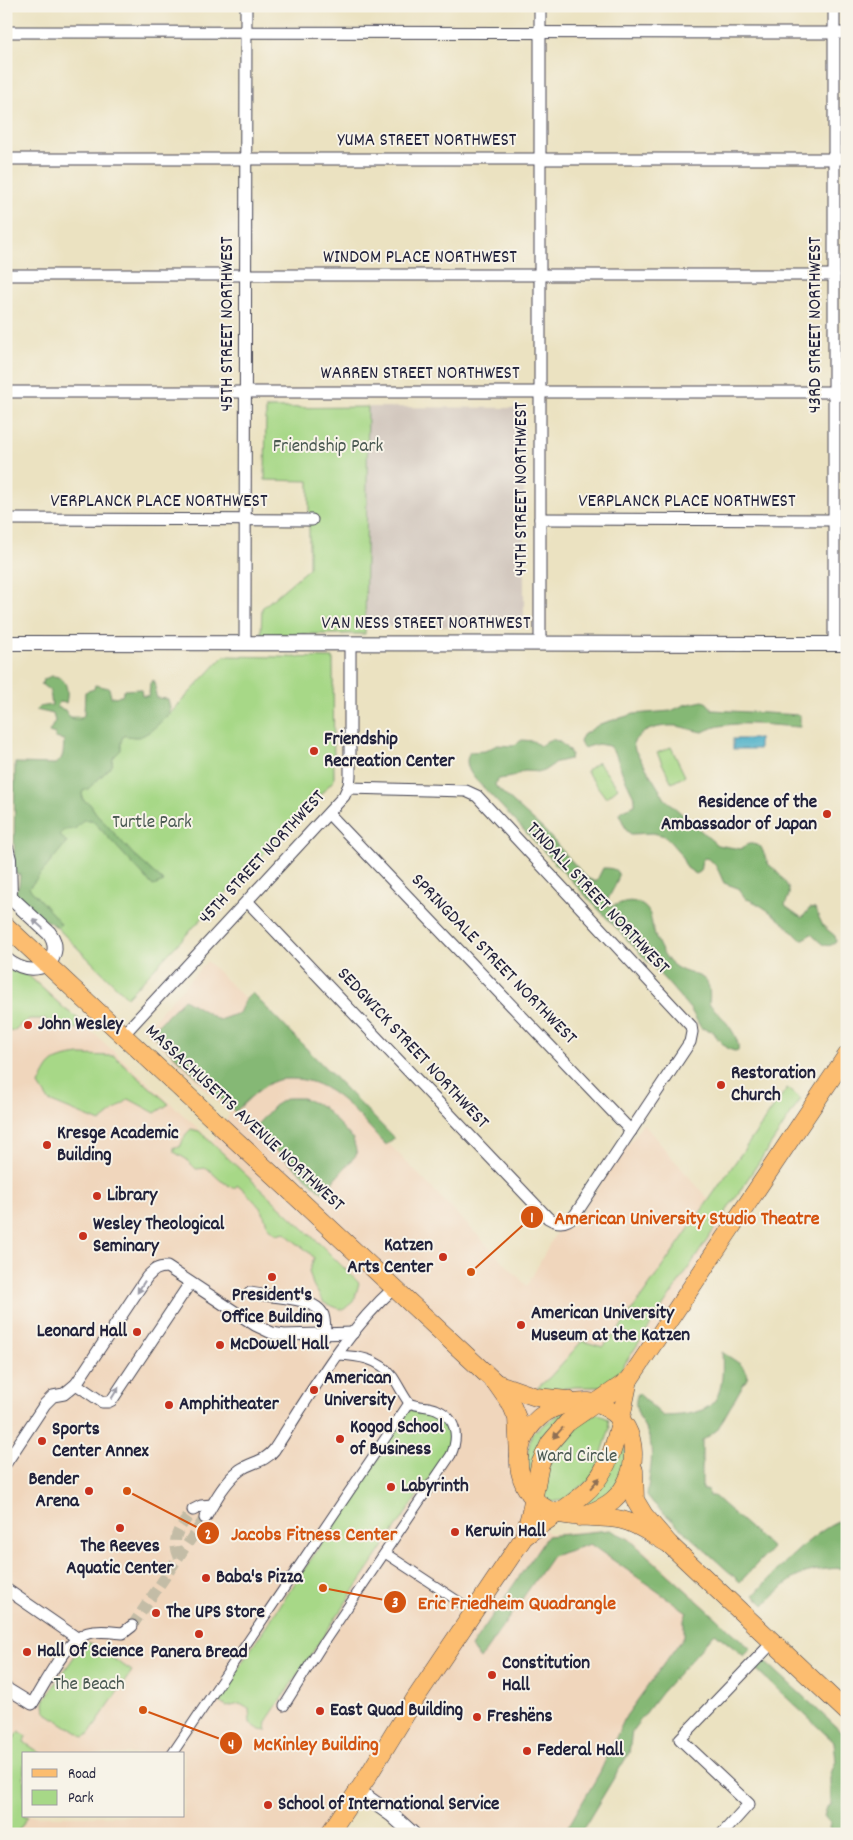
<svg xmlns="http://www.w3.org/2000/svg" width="853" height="1840" font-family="Dekko,sans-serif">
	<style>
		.built { fill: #f0d6bc; fill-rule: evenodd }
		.industrial { fill: #cec2b9 }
		.green { fill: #a7d887; stroke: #647d61 }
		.forest { fill: #85b874; stroke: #546d58 }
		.water { fill: #48afc7; stroke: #356881 }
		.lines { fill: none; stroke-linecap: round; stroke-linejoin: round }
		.minor-tunnel { stroke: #c3bca6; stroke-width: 11; stroke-dasharray: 11 5.5; stroke-linecap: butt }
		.pedestrian-casing { stroke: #403f4f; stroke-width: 11 }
		.minor-casing { stroke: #403f4f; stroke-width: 13 }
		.tertiary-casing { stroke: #403f4f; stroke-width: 16 }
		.primary-casing { stroke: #403f4f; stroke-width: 19 }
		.pedestrian { stroke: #fff; stroke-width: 9 }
		.minor { stroke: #fff; stroke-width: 11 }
		.tertiary { stroke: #fff; stroke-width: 14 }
		.primary { stroke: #fcbd6f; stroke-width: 18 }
		.oneway { fill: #9c9ca7 }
		.oneway2 { fill: #8f7055 }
		.poi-dot { fill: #c8321e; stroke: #f7f3e8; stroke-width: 2 }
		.labels { text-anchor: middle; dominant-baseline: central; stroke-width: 4; stroke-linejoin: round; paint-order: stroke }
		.street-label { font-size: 19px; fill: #22223b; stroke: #f7f3e8 }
		.park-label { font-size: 19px; fill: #4a5952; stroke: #f7f3e8 }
		.poi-label { font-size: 19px; font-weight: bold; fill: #22223b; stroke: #f7f3e8; text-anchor: start }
		.leader { fill: none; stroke: #d45411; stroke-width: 2 }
		.callout-dot { fill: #d45411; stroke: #f7f3e8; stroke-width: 2 }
		.mark-label { font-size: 15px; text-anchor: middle; font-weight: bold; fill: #fff }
		.callout-label { font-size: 20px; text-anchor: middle; font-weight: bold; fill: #d45411; stroke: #f7f3e8; stroke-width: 4; stroke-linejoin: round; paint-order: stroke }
	</style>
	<rect width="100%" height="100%" fill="#f7f3e8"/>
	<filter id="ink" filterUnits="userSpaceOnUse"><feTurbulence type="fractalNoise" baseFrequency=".02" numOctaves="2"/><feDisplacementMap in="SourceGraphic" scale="10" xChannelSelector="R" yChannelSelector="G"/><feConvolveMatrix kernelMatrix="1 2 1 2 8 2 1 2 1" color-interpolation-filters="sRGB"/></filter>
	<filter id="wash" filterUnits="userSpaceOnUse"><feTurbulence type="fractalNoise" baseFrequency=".0096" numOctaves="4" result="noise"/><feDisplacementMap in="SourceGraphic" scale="20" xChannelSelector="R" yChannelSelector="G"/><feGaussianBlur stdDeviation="1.12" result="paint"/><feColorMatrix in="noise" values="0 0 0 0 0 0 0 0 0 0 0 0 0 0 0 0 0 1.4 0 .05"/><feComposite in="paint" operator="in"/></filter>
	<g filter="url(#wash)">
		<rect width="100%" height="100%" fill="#ebe2c1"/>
		<path class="built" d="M207,961L316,1069L527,1286L558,1229L571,1227L643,1123L668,1153L732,1226L629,1380L610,1410L596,1404L534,1498L546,1532L552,1534L597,1530L630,1537L707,1608L633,1721L567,1834H413L358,1792L329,1834H6V966L30,975L213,1142L230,1114L144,1030ZM24,1754H184V1816H24Z"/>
		<path class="industrial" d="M368,407L524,408V626L365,627Z"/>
		<g class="green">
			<path d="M368,407L365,634H261L262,608L309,568V481L265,480L266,408Z"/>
			<path d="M224,656L333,658L334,780L127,997L21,892L66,766L67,717L166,718Z"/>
			<path d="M671,747L685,776L672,783L657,753Z"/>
			<path d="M598,762L618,788L606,798L586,771Z"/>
			<path d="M6,969L29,976L65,1009L92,1029L57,1028L45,1019H29L13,1031L6,1032Z"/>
			<path d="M80,1055L114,1056L169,1104L155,1113L129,1099L100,1122L49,1101L39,1085C50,1060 53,1059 80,1055Z"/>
			<path d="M787,1088L801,1099L614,1380L600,1387H575L550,1390L537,1388L550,1377L582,1341L603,1347L619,1329Z"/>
			<path d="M191,1129L199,1131L214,1145L321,1245L359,1283L354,1301L343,1310L324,1303L313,1285L309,1271L314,1258C306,1247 293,1243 285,1232L277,1234C268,1229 266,1222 263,1212C261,1208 242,1187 238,1185L234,1188H233L220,1180L207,1168L196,1169L186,1159L174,1152V1147H180L186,1134Z"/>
			<path d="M413,1408C436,1413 459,1419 449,1449L267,1720L266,1731L260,1730L250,1723L249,1709L240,1704L227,1707L217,1700L215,1697H219L380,1456C389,1441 397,1418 413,1408Z"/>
			<path d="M568,1408L532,1479C523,1463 528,1450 532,1433Z"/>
			<path d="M595,1414H598L608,1419L610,1428L594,1477L563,1500L552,1502L548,1500L542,1491L544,1471L568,1430Z"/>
			<path d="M621,1437L627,1458L617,1488L586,1508L579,1505Z"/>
			<path d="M87,1643H90L132,1671L88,1735L84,1737L45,1712L44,1704L45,1699L76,1654L80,1648Z"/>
			<path d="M19,1731L27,1736L24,1742L42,1754H24V1816H28L16,1834H6V1751Z"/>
		</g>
		<g class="forest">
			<path d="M52,676C67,676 69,691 66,703L59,702L57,707L65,710C69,717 73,721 81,719L84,715L85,692L94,689L95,685L109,688L111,697L122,696L124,690L141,689L142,696H149L150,683L153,680C157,685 154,692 157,698L168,699L170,708V713C161,721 147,738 135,737C130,737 128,735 123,736L121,742V750L113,758L112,766L88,789L83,791L82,794L83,800L90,804L96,813L133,854L164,882L153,886L92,820H83L75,829L64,830L59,835L67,842L29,888L58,920L61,924L57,927L40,917L15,893L19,885L20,875L14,873L15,763L55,764C65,759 63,750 64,740L55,738V734L49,732L55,721L53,714L36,710L39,707L52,705L50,691L41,684L43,683L44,679Z"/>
			<path d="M703,701L707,703L713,710L800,715V727C773,726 727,718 703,732C694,731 685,727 676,726C661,725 641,729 633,743L635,750L665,799L717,845L741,849C748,842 752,843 761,847L769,865C774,867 789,885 789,891C790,896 786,901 785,906L802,918L810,908L815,909L823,926L835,936L836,942C826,951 819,941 811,934L804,939H800C789,927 761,902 746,899L738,888L724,883C719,873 716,860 705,858L702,860L700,872L696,874L687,868L679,852L665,836L653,833L631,834L627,831L619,814L622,810L635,805V799L622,772L616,755L609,746L598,744L583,748L580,742L583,735L600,724L634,714L671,711L684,705Z"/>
			<path d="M522,740L533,741L540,746C542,745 544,743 547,741C557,736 566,747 571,754L570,759L557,762L542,772L524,771L512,777L499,779L495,784L496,787L544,830L587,878L596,882L603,868C636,867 605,895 607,905L609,907C621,904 629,897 642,905C653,912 650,921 654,932C657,942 662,952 668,960C688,983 714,964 709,1004C720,1014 741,1036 738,1051C726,1052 719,1039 712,1031L701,1028L691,1010L667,982L485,789C475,780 461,766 470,752L485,751L497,745L513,746Z"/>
			<path d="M252,993L394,1138L386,1145C360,1118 331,1077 290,1079C286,1079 281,1079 278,1080C261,1085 247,1101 235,1112L150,1033L184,999L219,1020L239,1013L245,1000Z"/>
			<path d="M287,1098H303L323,1107L353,1139L357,1154L323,1193L253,1129L274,1106Z"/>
			<path d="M722,1352C731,1359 757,1370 744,1383L717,1430L702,1441V1490H708L709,1496H714L772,1548L740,1582L654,1504L647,1495C649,1476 654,1459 650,1440C646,1424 630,1411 638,1393L663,1416C714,1415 725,1403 722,1352Z"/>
			<path d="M842,1520H847V1568C802,1569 795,1574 764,1605L754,1595C777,1571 810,1533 842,1520Z"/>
			<path d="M610,1530L629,1539L751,1649L744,1656L715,1633L661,1693L632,1731L629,1753L580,1834H564L600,1772L626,1716L684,1636V1620L687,1612L590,1544L552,1556L480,1659L471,1647L547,1536Z"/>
			<path d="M765,1661L847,1737L846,1834H831L829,1828L830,1823L824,1816L827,1807L831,1805V1773L836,1761L834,1742L756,1669Z"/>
		</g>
		<rect class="water" x="733" y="739" width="26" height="10"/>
	</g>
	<g filter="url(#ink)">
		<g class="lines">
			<g class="minor-tunnel">
				<path d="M179,1557C170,1534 180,1529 193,1510"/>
				<path d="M132,1626L205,1518"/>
			</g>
			<defs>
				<g id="pedestrian">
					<path d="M385,1553L464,1605"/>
					<path d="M284,1706L324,1642L451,1455C459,1437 457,1418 436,1409C428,1406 418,1407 409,1403C403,1395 399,1386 393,1377C379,1358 358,1356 337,1355"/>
					<path d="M172,1754L409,1403"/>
				</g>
				<g id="minor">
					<path d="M540,6V643"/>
					<path d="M6,32L847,33"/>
					<path d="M6,159H847"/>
					<path d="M6,275H834"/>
					<path d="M6,392H833L847,397"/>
					<path d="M833,392L847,386"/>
					<path d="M6,519L312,520"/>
					<path d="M540,519L833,520"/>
					<path d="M245,643L246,6"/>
					<path d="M834,644V6"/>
					<path d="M329,814L631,1131"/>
					<path d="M247,901L548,1218C558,1224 567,1223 575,1215L690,1042L692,1032L691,1026L477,796L466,791L348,788"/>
					<path d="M6,958C19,969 33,973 49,965"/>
					<path d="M123,1035L344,796L349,785L350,776V643"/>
					<path d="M250,1293C269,1297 315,1296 323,1315C325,1321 325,1328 325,1334"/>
					<path d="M76,1384L102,1402H108L112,1400L190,1283"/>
					<path d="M6,1463L45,1404L53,1396L64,1394L76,1384L147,1277C154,1270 157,1267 167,1267L255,1325L272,1333L284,1335L353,1333"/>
					<path d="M193,1510L201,1506L212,1505"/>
					<path d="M205,1518C214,1502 225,1481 240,1470C251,1462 265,1462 274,1450C310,1395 344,1333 394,1288"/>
					<path d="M6,1589L77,1638"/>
					<path d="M6,1688L32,1704C44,1685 66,1640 88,1633C100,1630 111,1632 123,1633L132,1626"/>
					<path d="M722,1834L749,1804L680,1739L772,1643"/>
				</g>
				<g id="tertiary">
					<path d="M6,643L847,644"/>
					<path d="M6,848L9,859L10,897L49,933C58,945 55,953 49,965"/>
					<path d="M358,1791L392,1815L413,1834"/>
				</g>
				<g id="primary">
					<path d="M6,926L496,1383L512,1406L517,1418L519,1456"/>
					<path d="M496,1383L536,1397L568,1400"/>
					<path d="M634,1470L635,1500L644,1515L669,1544L847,1712"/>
					<path d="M579,1517C591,1512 603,1509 613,1500C640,1476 641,1428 608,1409C593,1400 584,1401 568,1404C523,1412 502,1465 535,1500C558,1524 593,1513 622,1520C639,1524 654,1536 669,1544"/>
					<path d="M524,1537L531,1511L540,1464L550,1443L567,1423L629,1380L847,1055"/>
					<path d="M329,1834L366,1779L415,1699L524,1537C544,1521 567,1509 586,1492C616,1466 620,1418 629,1380"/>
				</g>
			</defs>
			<use href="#pedestrian" class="pedestrian-casing"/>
			<use href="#minor" class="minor-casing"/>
			<use href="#tertiary" class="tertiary-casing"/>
			<use href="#primary" class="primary-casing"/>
			<use href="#pedestrian" class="pedestrian"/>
			<use href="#minor" class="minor"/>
			<use href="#tertiary" class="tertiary"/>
			<use href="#primary" class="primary"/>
		</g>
		<defs><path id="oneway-solid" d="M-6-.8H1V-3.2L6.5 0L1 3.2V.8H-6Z" transform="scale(1.25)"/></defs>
		<g class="oneway">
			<use href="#oneway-solid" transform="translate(38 924) rotate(-138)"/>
			<use href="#oneway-solid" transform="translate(141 1287) rotate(122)"/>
			<use href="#oneway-solid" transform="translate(115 1393) rotate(-58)"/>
		</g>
		<g class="oneway2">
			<use href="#oneway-solid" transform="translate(558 1433) rotate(132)"/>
			<use href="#oneway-solid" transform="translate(595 1483) rotate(-49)"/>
		</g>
	</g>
	<g class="poi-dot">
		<circle cx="314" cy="751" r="5"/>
		<circle cx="827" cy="814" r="5"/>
		<circle cx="28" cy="1025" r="5"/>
		<circle cx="721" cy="1085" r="5"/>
		<circle cx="47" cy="1145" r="5"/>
		<circle cx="97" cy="1196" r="5"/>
		<circle cx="83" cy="1236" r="5"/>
		<circle cx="443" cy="1257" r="5"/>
		<circle cx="272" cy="1277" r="5"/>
		<circle cx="521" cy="1325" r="5"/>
		<circle cx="137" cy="1332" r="5"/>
		<circle cx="220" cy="1345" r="5"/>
		<circle cx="314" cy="1390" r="5"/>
		<circle cx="169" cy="1405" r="5"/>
		<circle cx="340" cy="1439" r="5"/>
		<circle cx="42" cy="1441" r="5"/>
		<circle cx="391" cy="1487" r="5"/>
		<circle cx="89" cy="1491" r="5"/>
		<circle cx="120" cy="1528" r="5"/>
		<circle cx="455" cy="1532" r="5"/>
		<circle cx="206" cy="1578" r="5"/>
		<circle cx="156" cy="1613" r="5"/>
		<circle cx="199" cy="1634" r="5"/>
		<circle cx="27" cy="1652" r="5"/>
		<circle cx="492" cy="1675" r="5"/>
		<circle cx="320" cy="1711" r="5"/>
		<circle cx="477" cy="1717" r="5"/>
		<circle cx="527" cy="1751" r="5"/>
		<circle cx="268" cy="1805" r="5"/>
	</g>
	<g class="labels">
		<g class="street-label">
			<text x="427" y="141">YUMA STREET NORTHWEST</text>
			<text x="420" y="258">WINDOM PLACE NORTHWEST</text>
			<text transform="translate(228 324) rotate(-90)">45TH STREET NORTHWEST</text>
			<text transform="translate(816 325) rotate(-90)">43RD STREET NORTHWEST</text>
			<text x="420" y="374">WARREN STREET NORTHWEST</text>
			<text transform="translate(522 489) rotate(-90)">44TH STREET NORTHWEST</text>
			<text x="159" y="502">VERPLANCK PLACE NORTHWEST</text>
			<text x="687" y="502">VERPLANCK PLACE NORTHWEST</text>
			<text x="426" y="624">VAN NESS STREET NORTHWEST</text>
			<text transform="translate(263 858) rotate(-47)">45TH STREET NORTHWEST</text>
			<text transform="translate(597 899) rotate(47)">TINDALL STREET NORTHWEST</text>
			<text transform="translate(493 960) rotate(46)">SPRINGDALE STREET NORTHWEST</text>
			<text transform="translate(412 1049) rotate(47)">SEDGWICK STREET NORTHWEST</text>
			<text transform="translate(244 1119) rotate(43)">MASSACHUSETTS AVENUE NORTHWEST</text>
		</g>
		<g class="park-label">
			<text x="328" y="447">Friendship Park</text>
			<text x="152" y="823">Turtle Park</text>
			<text x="577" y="1457">Ward Circle</text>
			<text x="89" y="1685">The Beach</text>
		</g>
		<g class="poi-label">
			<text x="324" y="740">Friendship<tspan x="324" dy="22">Recreation Center</tspan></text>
			<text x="817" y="803" text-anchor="end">Residence of the<tspan x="817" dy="22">Ambassador of Japan</tspan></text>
			<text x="38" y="1025">John Wesley</text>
			<text x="731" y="1074">Restoration<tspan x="731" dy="22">Church</tspan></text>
			<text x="57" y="1134">Kresge Academic<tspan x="57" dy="22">Building</tspan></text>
			<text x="107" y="1196">Library</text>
			<text x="93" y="1225">Wesley Theological<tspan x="93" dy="22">Seminary</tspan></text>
			<text x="433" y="1246" text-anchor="end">Katzen<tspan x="433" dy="22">Arts Center</tspan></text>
			<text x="272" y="1296" text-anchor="middle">President's<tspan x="272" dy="22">Office Building</tspan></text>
			<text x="531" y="1314">American University<tspan x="531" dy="22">Museum at the Katzen</tspan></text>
			<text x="127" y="1332" text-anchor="end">Leonard Hall</text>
			<text x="230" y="1345">McDowell Hall</text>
			<text x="324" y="1379">American<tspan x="324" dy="22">University</tspan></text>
			<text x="179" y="1405">Amphitheater</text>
			<text x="350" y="1428">Kogod School<tspan x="350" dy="22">of Business</tspan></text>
			<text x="52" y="1430">Sports<tspan x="52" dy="22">Center Annex</tspan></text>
			<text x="79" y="1480" text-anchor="end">Bender<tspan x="79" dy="22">Arena</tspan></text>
			<text x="401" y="1487">Labyrinth</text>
			<text x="465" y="1532">Kerwin Hall</text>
			<text x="120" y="1547" text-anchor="middle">The Reeves<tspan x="120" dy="22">Aquatic Center</tspan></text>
			<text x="216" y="1578">Baba's Pizza</text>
			<text x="166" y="1613">The UPS Store</text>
			<text x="37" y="1652">Hall Of Science</text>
			<text x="199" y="1653" text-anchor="middle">Panera Bread</text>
			<text x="502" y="1664">Constitution<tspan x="502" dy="22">Hall</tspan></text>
			<text x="330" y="1711">East Quad Building</text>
			<text x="487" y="1717">Freshëns</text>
			<text x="537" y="1751">Federal Hall</text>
			<text x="278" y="1805">School of International Service</text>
		</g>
	</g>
	<path class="leader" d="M471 1272L532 1217M127 1491L208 1533M323 1588L395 1602M143 1710L231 1743"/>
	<g class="callout-dot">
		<circle cx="471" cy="1272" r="5"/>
		<circle cx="127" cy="1491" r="5"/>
		<circle cx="323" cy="1588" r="5"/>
		<circle cx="143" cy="1710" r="5"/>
		<circle cx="532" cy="1217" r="12"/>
		<circle cx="208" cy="1533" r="12"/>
		<circle cx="395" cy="1602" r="12"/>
		<circle cx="231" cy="1743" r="12"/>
	</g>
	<g class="mark-label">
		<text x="532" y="1222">1</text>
		<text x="208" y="1539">2</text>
		<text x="395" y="1607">3</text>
		<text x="231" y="1749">4</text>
	</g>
	<g class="callout-label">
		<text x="687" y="1224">American University Studio Theatre</text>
		<text x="314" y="1540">Jacobs Fitness Center</text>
		<text x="517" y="1609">Eric Friedheim Quadrangle</text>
		<text x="316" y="1750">McKinley Building</text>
	</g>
	<rect width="853" height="1840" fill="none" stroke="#f7f3e8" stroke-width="25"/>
	<rect x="22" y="1752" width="162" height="65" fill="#f7f3e8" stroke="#a29fa3"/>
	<rect x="32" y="1769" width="25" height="8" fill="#fcbd6f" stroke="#a29fa3"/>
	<text x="68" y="1778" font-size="15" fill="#22223b">Road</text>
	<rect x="32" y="1790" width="25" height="15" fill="#a7d887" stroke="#a29fa3"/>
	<text x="68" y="1802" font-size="15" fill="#22223b">Park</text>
</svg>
